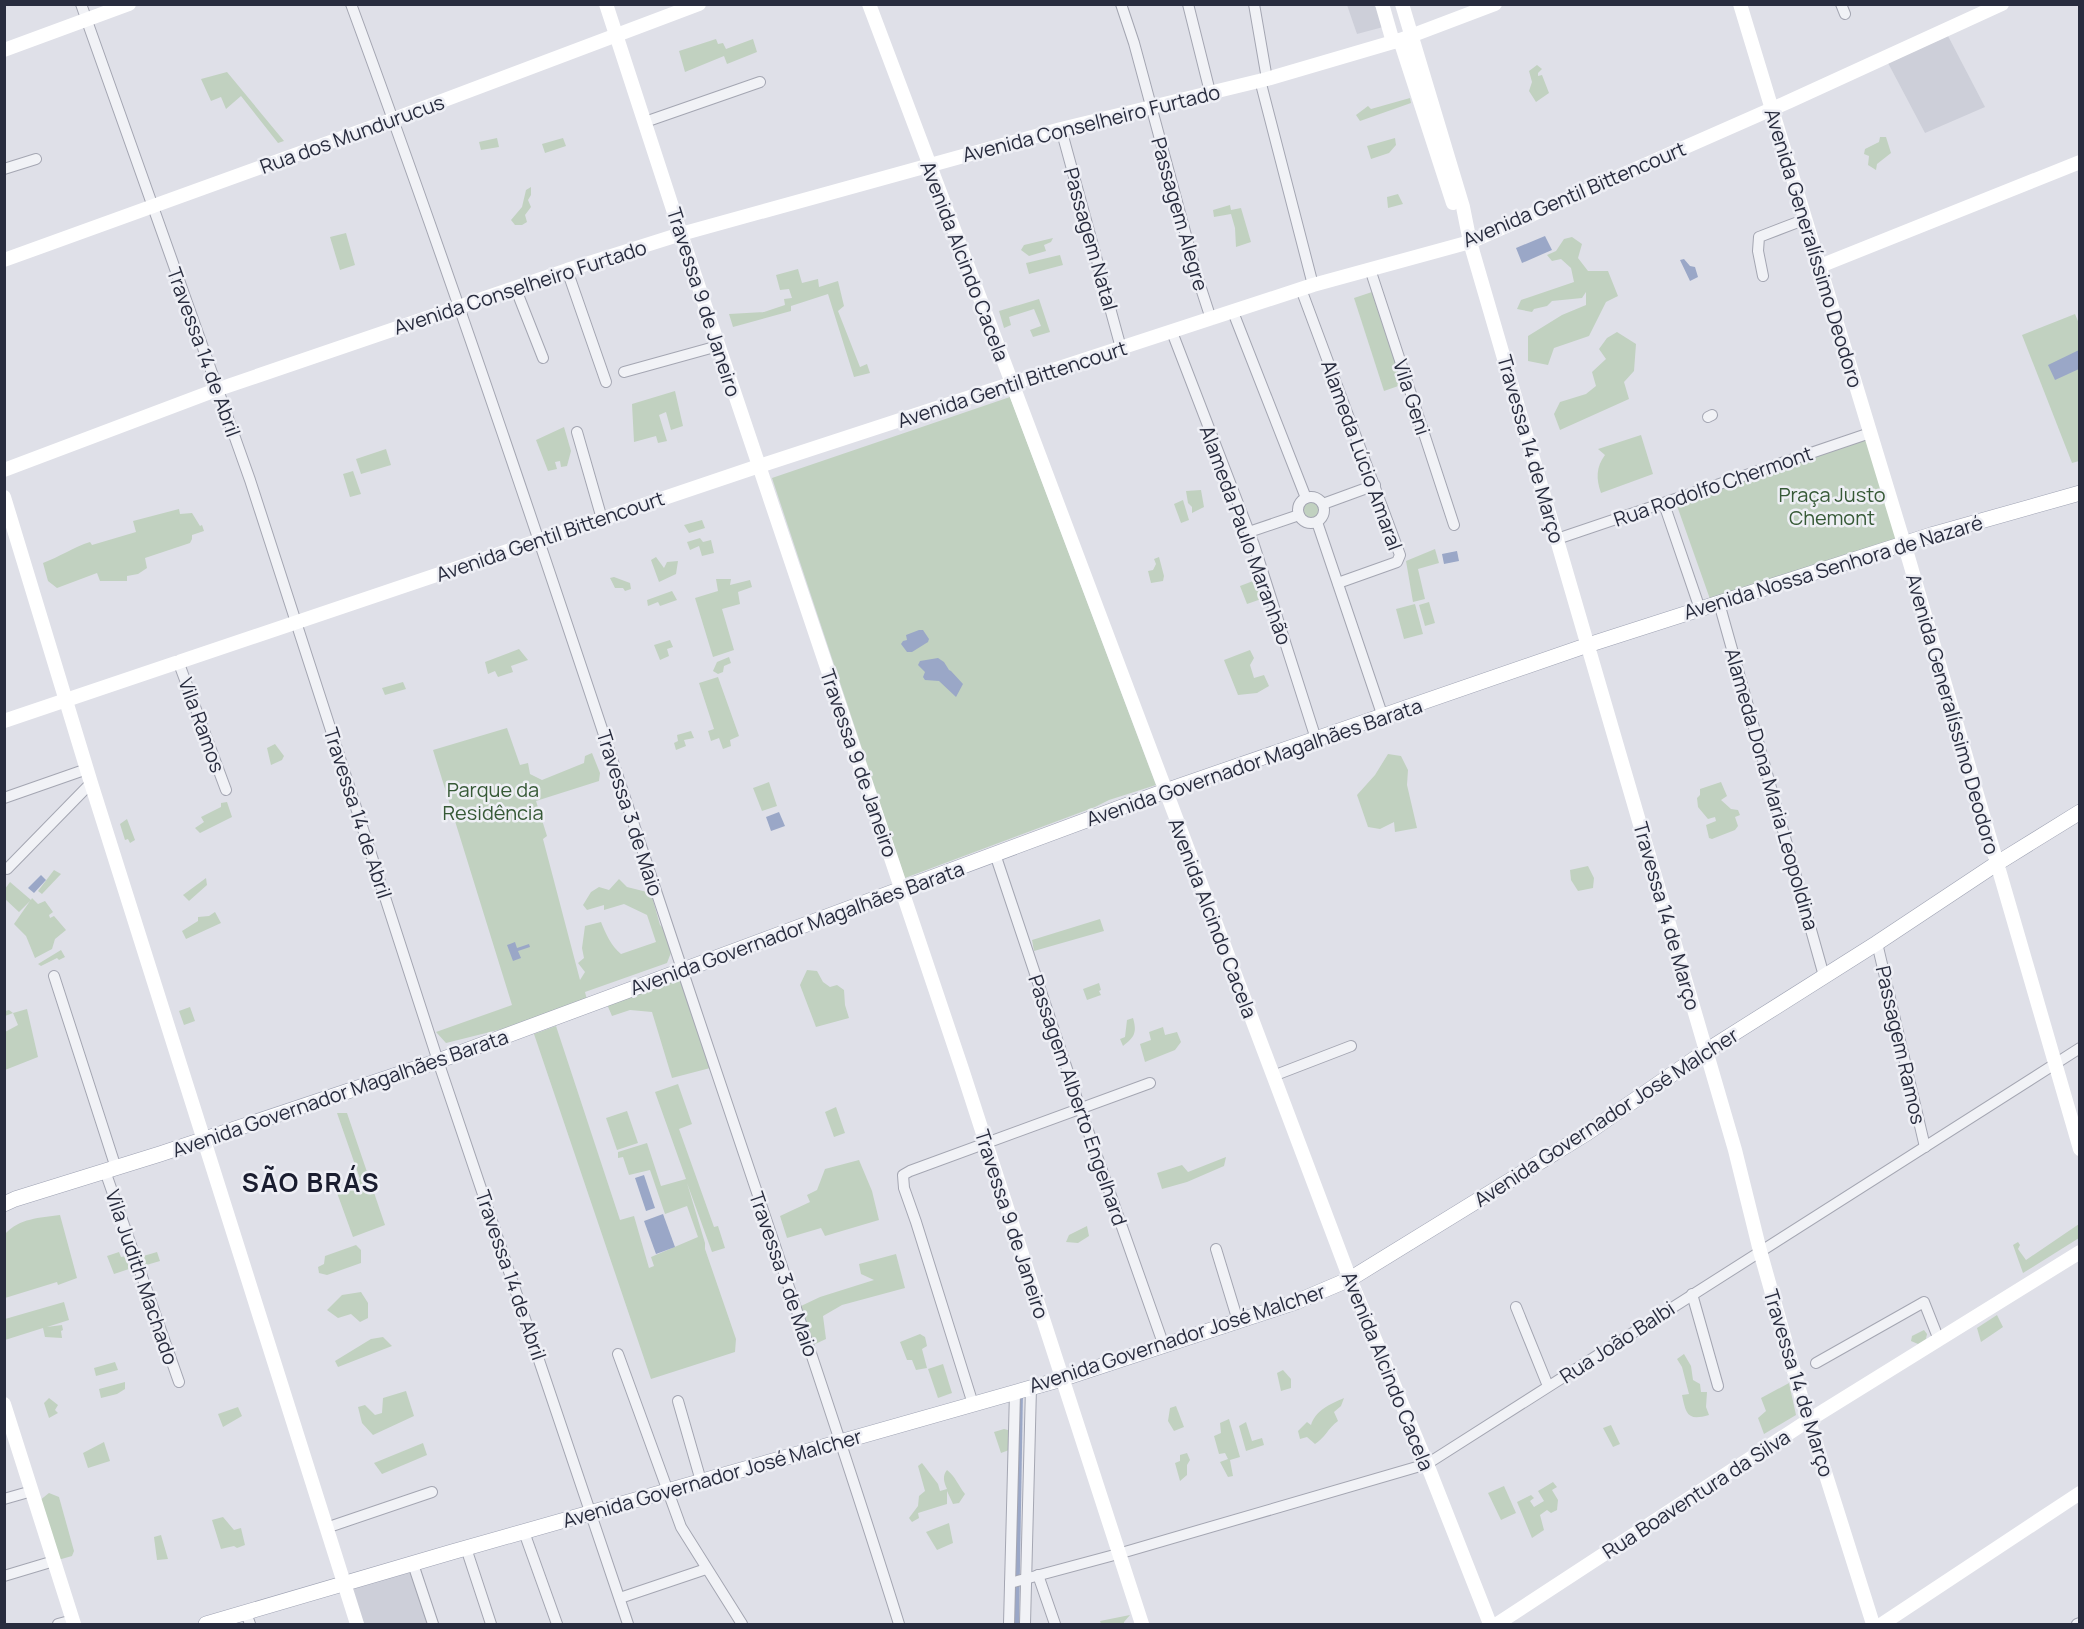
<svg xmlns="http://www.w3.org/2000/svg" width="2084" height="1629" font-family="Manrope,sans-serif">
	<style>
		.built { fill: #cdcfd9 }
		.green { fill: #c1d1c0 }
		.water { fill: #9aa7c7 }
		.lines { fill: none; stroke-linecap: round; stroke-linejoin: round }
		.street-casing { stroke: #a4a6b2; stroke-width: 12 }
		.primary-casing { stroke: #9ea2b3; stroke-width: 16 }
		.street { stroke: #f1f2f6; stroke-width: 10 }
		.secondary { stroke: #fff; stroke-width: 14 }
		.primary { stroke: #fff; stroke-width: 15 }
		.labels { text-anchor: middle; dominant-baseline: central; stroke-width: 5; stroke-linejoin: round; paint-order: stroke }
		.street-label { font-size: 20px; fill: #282c3e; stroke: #eeeff5 }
		.park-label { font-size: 20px; fill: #365936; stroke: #eeeff5 }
		.district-label { font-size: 26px; font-weight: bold; letter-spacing: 1.5px; fill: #1a1d2f; stroke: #eeeff5 }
	</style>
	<rect width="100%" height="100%" fill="#dfe0e8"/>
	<g class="built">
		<path d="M1347,5H1374L1375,7L1380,6L1387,26L1357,34Z"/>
		<path d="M1948,36L1985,107L1925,133L1888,63Z"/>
		<path d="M413,1564L433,1624H357L344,1583Z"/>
	</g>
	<g class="green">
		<path d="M716,39L718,44L723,43L726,49L753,39L757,52L727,64L724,56L685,72L679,51Z"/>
		<path d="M1537,65L1542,69L1538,73V76L1542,75L1549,93L1536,102L1529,91L1532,82L1529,71Z"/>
		<path d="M227,72L284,141L278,143L241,96L226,109L221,97L211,101L201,79Z"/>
		<path d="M1410,98L1411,103L1360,121L1356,115L1368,106L1371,109Z"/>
		<path d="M1880,137H1886L1891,153L1877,164L1876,170L1868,165L1869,156L1864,154L1865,149L1879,142Z"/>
		<path d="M497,138L499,147L481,150L479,142Z"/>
		<path d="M563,138L566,146L545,153L542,144Z"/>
		<path d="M1395,138L1396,145L1389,153L1371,159L1367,146Z"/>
		<path d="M531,187V195L528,200L531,207L525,215L527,222L522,225H515L511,220L522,207L526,190Z"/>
		<path d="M1398,194L1403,204L1388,208L1387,197Z"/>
		<path d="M1230,205L1231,210L1241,208L1251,242L1236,247L1235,228L1231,214L1214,217L1213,210Z"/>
		<path d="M346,233L355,265L340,270L330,237Z"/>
		<path d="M1572,237L1582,244L1578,258L1588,271H1608L1618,296L1606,302L1589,336L1554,348L1548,365L1528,361V336L1562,315L1586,305V292L1582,298L1552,301L1547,306L1534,309L1532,312L1517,309L1521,300L1574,282L1571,268L1561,259L1552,261L1547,255L1556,251L1564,239Z"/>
		<path d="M1053,238L1051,242L1044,245L1046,251L1029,256L1021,250L1024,245Z"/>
		<path d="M1060,255L1063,265L1029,274L1026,263Z"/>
		<path d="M798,269L802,283L818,279L819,287L838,281L844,306L838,311L860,367L867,364L870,373L854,377L828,294L791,306V311L733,327L729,314L764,312L785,305L784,299L792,298L789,289L780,290L776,275Z"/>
		<path d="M1375,291L1404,384L1384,391L1354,298Z"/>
		<path d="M1039,299L1050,332L1033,337L1030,330L1041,326L1034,309L1009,317L1011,325L1004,328L999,311Z"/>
		<path d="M2075,314L2080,326L2079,461L2072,463L2022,335Z"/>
		<path d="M1617,332L1636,344L1634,371L1624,382L1629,399L1560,430L1554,414L1560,402L1586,394L1596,386L1592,372L1606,359L1599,349L1607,338Z"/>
		<path d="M675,391L683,426L671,430L666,412L659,415L667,441L658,443L656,436L634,442L632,404Z"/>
		<path d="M1010,397L1156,785L1109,800L1095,807L905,878L772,478Z"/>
		<path d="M564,427L571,451L567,466L561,467L560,461L555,462L557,469L548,471L536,440Z"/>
		<path d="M1641,435L1653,474L1601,493C1596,479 1596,467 1605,455L1598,449Z"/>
		<path d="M1866,439L1899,540L1710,599L1676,503Z"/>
		<path d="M386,449L391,465L361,474L356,459Z"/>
		<path d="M353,471L361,494L350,497L343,474Z"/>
		<path d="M1201,490L1204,507L1192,513V507L1188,503L1186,491Z"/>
		<circle cx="1311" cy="510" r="11"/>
		<path d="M1183,500L1189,520L1181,523L1174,504Z"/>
		<path d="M179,509L180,514L192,513L200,526L202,525L204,531L192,535V539L190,543L145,558L147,568L138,574L127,576V581H100L97,573L57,588L48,581L43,563C59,557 74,547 90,542L92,545L136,532L133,521Z"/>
		<path d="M702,520L705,528L689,533L684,525Z"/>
		<path d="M700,538L703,542L711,540L714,553L702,556L699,546L690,550L687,542Z"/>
		<path d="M1435,549L1439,563L1418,569L1425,599L1413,602L1406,561Z"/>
		<path d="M656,557L664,568L667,562L678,561L676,574L659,582L651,560Z"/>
		<path d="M1159,557L1164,576L1163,581L1151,583L1148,571L1153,570L1156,564L1154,559Z"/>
		<path d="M614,577L630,583L631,589L625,591L623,588H615L610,578Z"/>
		<path d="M1261,578L1267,597L1247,604L1240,586Z"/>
		<path d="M716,579H731L730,585L750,580L752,587L738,592L740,604L722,609L734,650L713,657L695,598L718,591Z"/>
		<path d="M672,591L677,600L660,606L658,602L648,606L647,600Z"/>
		<path d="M1429,602L1435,623L1425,626L1419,605Z"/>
		<path d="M1415,604L1423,634L1404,639L1396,609Z"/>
		<path d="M670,640L673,647L667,649L669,656L660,660L654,645Z"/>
		<path d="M519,649L528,660L511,666L513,672L498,677L495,671L488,674L485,662Z"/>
		<path d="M1250,650L1254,658L1250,665L1254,678L1264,675L1269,686L1257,693L1238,695L1224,660Z"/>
		<path d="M729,657L731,663L724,666L723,672L718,674L713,671L717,662Z"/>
		<path d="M718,677L739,736L730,740L731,746L723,749L719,738L711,741L708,731L714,729L699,683Z"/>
		<path d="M403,682L406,689L385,695L382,688Z"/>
		<path d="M507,728L520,765L528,763L530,774L542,780L584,763L585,756L592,753L600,773L599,781L536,801L547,836L543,839L580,980L585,972L578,963L584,958L582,948L585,926L601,922C606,934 611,946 621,954L656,942L647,915L624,904L604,910V905L587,910L583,905L591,892L599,887L609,890L619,879L627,887L651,893L660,925L665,930L672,950L667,963L585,992L587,1000L522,1024L446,1043L436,1032L512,1005L433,750Z"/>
		<path d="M691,731L694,738L684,740L686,746L676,750L674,743L678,741L677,735Z"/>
		<path d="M275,744L284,756L282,760L271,765L267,748Z"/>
		<path d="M1388,754L1401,756L1408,770L1407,785L1417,828L1395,832L1394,822L1380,829L1368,827L1357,795L1375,775Z"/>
		<path d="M769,782L777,806L762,811L753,788Z"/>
		<path d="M1721,782L1727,796L1721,800L1731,809L1738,810L1740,815L1735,817L1738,826L1735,830L1712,839L1709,838L1706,825L1716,821L1715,817L1708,819L1698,807L1697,798L1700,795V789Z"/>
		<path d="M227,802L232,817L200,833L195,828L204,822L201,817L221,807V803Z"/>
		<path d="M127,819L135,840L130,843L128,839L125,840L120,824Z"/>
		<path d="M1588,866L1594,878L1593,888L1578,891L1571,880L1570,870Z"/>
		<path d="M54,870L61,874L42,894L38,891Z"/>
		<path d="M206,878L207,885L189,901L183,895Z"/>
		<path d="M10,882L31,900L32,898L38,904L45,901L53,912L49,915L50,918L54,916L66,930L55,939L52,949L35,958L26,936L14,924L30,901L19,912L5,899V889Z"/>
		<path d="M215,912L221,923L186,939L182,931L198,921V917L209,916Z"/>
		<path d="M1100,919L1104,931L1034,951L1032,940Z"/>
		<path d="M61,950L65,957L59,960L57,958L41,966L38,964Z"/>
		<path d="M807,970L817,971L823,982L830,987L837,985L844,990L845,1005L849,1018L816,1027L800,985Z"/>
		<path d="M684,976L714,1067L672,1078L652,1012L630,1010L612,1016L606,1002Z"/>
		<path d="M1099,983L1101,990L1099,991L1101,995L1087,1000L1083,989Z"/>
		<path d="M190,1007L195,1021L184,1025L179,1011Z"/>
		<path d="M27,1009L38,1057L5,1070V1032L18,1025L13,1013L5,1016V1011L9,1010L13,1013Z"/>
		<path d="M1133,1018C1137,1032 1135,1037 1123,1046L1120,1039L1125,1037L1127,1020Z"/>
		<path d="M556,1026L620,1220L634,1216L649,1268L654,1266L651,1257L698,1237L687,1206L665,1214L650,1170L629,1175L623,1157L618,1158V1152L647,1143L661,1186L686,1179L655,1092L678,1084L692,1124L679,1129L714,1227L718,1226L725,1248L712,1252L687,1183L705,1243V1249L736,1339L735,1352L651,1379L534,1034Z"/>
		<path d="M1163,1027L1165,1035L1177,1032L1181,1042L1175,1050L1145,1062L1140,1044L1151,1040L1149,1032Z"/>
		<path d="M836,1107L845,1133L834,1137L825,1112Z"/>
		<path d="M627,1111L638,1143L617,1150L606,1118Z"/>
		<path d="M337,1113H347L385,1225L353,1237L336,1190L360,1179Z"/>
		<path d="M1226,1157L1224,1166L1187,1182L1162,1189L1157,1173L1182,1165L1188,1172Z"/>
		<path d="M859,1160L872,1191L879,1220L825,1236L821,1228L787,1238L780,1216L810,1202L807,1195L817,1190L825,1169Z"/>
		<path d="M60,1215L77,1278L58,1285L57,1282L5,1298V1234C20,1218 39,1218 60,1215Z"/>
		<path d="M2079,1224V1238L2023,1273L2013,1245L2018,1242L2020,1245L2018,1249L2026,1260Z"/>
		<path d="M1087,1226L1089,1236L1078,1243L1066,1242L1069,1235Z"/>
		<path d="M356,1245L361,1250V1263L327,1275L319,1273L318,1267L324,1264L325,1256Z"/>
		<path d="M119,1252L121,1257L126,1256L129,1269L114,1274L107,1256Z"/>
		<path d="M157,1252L160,1261L143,1266L140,1257Z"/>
		<path d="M896,1254L905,1288L842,1305L823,1316L826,1339L813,1345L801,1306L820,1297L874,1280L861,1274L859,1264Z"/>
		<path d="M361,1292L368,1303V1318L360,1322L351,1314L338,1318L327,1310L342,1295Z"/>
		<path d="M64,1302L69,1320L47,1327L62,1325L63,1330L61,1331L62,1338L45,1337L43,1328L5,1340V1319Z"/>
		<path d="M1997,1315L2003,1327L1981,1342L1977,1328Z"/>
		<path d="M1924,1330L1927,1334L1926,1339L1918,1344L1911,1341L1912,1336Z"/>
		<path d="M920,1334L925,1337L927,1346L922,1349L927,1368L916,1370L912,1360H907L900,1342Z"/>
		<path d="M383,1337L392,1346L338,1367L335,1361L371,1339Z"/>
		<path d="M1684,1354L1691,1366L1693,1380L1700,1384L1701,1392H1707L1706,1407L1709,1415C1688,1421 1686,1415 1682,1395L1689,1394L1682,1367L1677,1359Z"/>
		<path d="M115,1362L118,1370L96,1376L94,1368Z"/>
		<path d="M943,1364L952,1393L938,1398L928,1369Z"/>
		<path d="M1283,1370L1291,1379V1388L1281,1391L1277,1373Z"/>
		<path d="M125,1382V1389L117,1394L101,1398L99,1389Z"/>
		<path d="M1789,1383L1796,1415L1764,1434L1758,1418L1766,1411L1761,1398Z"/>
		<path d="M406,1391L414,1416L373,1435L362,1423L358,1407L365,1405L375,1415L382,1413L383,1398Z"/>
		<path d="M49,1398L58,1405L55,1410L58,1413L49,1418L44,1403Z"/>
		<path d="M1344,1398L1341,1406L1334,1412L1338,1421C1328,1428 1325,1438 1315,1444L1307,1437L1300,1439L1298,1431L1307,1422L1311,1425C1316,1410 1330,1404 1344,1398Z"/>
		<path d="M1176,1406L1184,1427L1174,1431L1168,1421L1170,1408Z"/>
		<path d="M238,1407L242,1416L223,1427L218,1414Z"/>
		<path d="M1229,1419L1240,1457L1230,1460L1233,1476L1228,1477L1220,1462L1228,1459L1225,1453L1219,1454L1214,1436L1221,1433L1220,1423Z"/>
		<path d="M1246,1422L1252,1441L1262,1438L1264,1445L1246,1451L1239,1426Z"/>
		<path d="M1611,1425L1620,1444L1613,1447L1603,1428Z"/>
		<path d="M1004,1429L1012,1431L1009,1450L1001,1453L994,1432Z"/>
		<path d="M104,1442L110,1461L88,1468L83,1453Z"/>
		<path d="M423,1443L427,1455L382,1474L374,1463Z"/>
		<path d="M1187,1453L1190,1460L1187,1465V1475L1180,1481L1175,1463L1180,1461V1455Z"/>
		<path d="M922,1463L938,1484L940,1491L947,1489C944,1482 942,1476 947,1470C955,1476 958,1485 965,1494L959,1503L953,1504L947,1491V1504L918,1513L919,1518L912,1522L909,1518L918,1506L919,1496L925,1491L918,1466Z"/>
		<path d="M1553,1482L1557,1487L1552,1490L1558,1500L1557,1510L1551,1513L1547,1510L1540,1515L1544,1530L1532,1538L1517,1502L1531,1495L1534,1498L1530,1501L1534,1507L1544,1501L1538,1491Z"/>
		<path d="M1504,1486L1516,1513L1501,1520L1488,1493Z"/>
		<path d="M49,1493L59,1497L74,1551L72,1556L58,1560L39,1501Z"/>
		<path d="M223,1517L234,1530L241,1528L245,1545L237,1548L234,1546L221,1549L212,1520Z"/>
		<path d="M949,1523L953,1543L937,1550L926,1532Z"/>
		<path d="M161,1535L168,1559L157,1560L154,1537Z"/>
		<path d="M1130,1615L1124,1622V1624H1101L1100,1621Z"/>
	</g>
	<g class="water">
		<path d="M1545,236L1552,250L1522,263L1516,248Z"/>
		<path d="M1684,259L1690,266L1695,267L1698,277L1690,281L1680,260Z"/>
		<path d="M2079,350V369L2055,380L2048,365Z"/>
		<path d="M1457,551L1459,561L1444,564L1442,554Z"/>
		<path d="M919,630H923L929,639L928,642L912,652H907L901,644L903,641L907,640L906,635Z"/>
		<path d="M938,658L944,662L949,670L951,671L963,684L956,697L939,681L925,680L923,677L925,672L918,665L920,661Z"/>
		<path d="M779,812L785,826L771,831L766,817Z"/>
		<path d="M41,875L46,880L34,893L28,888Z"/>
		<path d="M515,942L517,948L529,944L530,947L518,951L521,958L513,961L507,945Z"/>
		<path d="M644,1175L655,1208L646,1211L635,1178Z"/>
		<path d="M663,1214L675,1247L656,1254L644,1221Z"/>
		<path d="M1023,1391L1019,1624H1013L1015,1393Z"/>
	</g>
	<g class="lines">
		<defs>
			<g id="street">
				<path d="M81,4L250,480L438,1061L628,1624"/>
				<path d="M351,4C469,325 575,648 683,972C755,1189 831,1406 899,1624"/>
				<path d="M1121,4L1134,43L1197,276L1211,319"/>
				<path d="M1188,4L1210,92"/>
				<path d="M1254,4L1267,79"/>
				<path d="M1841,4L1845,14"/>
				<path d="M1260,80L1313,285"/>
				<path d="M645,122L760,82"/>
				<path d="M1061,129L1121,348"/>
				<path d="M4,169L36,159"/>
				<path d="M1370,269L1454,525"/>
				<path d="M567,270L606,382"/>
				<path d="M1763,276L1758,251L1759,237L1806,219"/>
				<path d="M515,287L543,358"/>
				<path d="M1301,289L1400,555L1397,562L1338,583"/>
				<path d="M1233,312L1306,498"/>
				<path d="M1172,332L1254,545L1316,739"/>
				<path d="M624,372L718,346"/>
				<path d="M1708,417L1712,415"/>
				<path d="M577,432L602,519"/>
				<circle cx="1311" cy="510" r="13"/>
				<path d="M1323,504L1375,485"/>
				<path d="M1664,504L1700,609"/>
				<path d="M1317,522L1383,717"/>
				<path d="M1249,532L1299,515"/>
				<path d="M1557,539L1870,433"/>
				<path d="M1719,603L1824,976"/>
				<path d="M178,661L226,790"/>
				<path d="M4,798L87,769"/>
				<path d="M995,854L1080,1108L1164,1346"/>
				<path d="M7,869L91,783"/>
				<path d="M1877,943L1925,1147"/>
				<path d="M54,976L116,1168"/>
				<path d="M1273,1076L1351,1046"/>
				<path d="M105,1171L179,1382"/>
				<path d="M1216,1249L1238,1321"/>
				<path d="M1692,1294L1718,1386"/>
				<path d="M1516,1307L1548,1386"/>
				<path d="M618,1354L681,1527L742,1624"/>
				<path d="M1816,1363L1924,1302L1939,1340"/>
				<path d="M678,1401L701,1481"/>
				<path d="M973,1404L916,1222L904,1188L903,1175L910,1171L1150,1083"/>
				<path d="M4,1499L32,1491"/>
				<path d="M326,1528L432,1492"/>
				<path d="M524,1532L557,1624"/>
				<path d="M466,1548L491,1624"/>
				<path d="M413,1564L433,1624"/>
				<path d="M1038,1575L1055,1624"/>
				<path d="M4,1576L54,1561"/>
				<path d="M1010,1583L1118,1554L1427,1464L2080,1048"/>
				<path d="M620,1598L706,1569"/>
				<path d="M246,1613L250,1624"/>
				<path d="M58,1624L73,1620"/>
				<path d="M1009,1624L1015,1392"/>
				<path d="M1025,1624L1031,1387"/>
				<path d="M2077,1624L2080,1623"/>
			</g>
			<g id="primary">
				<path d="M4,1204L15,1199L160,1154L438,1061L1165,791L1588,645L1931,535L2080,493"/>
				<path d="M206,1624L452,1552L1062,1379L1296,1302L1350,1279L1587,1133L1706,1051L1877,943L1996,864L2080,812"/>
			</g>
		</defs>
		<use href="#street" class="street-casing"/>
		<use href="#primary" class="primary-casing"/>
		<use href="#street" class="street"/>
		<g class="secondary">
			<path d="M606,4L681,234L962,1069L1142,1624"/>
			<path d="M869,4L1350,1279L1427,1464L1490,1624"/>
			<path d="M1382,4L1393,42"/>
			<path d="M1402,4L1463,207L1470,242L1735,1150L1760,1251L1801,1396L1873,1624"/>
			<path d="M1740,4L1909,560L2080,1149"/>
			<path d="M1400,40L1453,203"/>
			<path d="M4,50L129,4"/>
			<path d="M4,260L394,119L699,4"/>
			<path d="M1820,266L2080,162"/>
			<path d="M4,470L216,390L567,270L681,234L1061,129L1267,79L1400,40L1495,4"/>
			<path d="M4,497L91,783L357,1624"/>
			<path d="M4,721L759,466L1313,285L1470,242L1790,101L2002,4"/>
			<path d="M4,1404L74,1624"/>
			<path d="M1497,1624L1809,1420L2080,1252"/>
			<path d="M1882,1624L2080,1493"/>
		</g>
		<use href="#primary" class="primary"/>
	</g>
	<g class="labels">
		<g class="street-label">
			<text transform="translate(1091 123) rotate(-14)">Avenida Conselheiro Furtado</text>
			<text transform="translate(352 134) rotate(-20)">Rua dos Mundurucus</text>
			<text transform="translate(1574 194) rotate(-23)">Avenida Gentil Bittencourt</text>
			<text transform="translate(1180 214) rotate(74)">Passagem Alegre</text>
			<text transform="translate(1091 239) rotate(74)">Passagem Natal</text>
			<text transform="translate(1814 248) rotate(73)">Avenida Generalíssimo Deodoro</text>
			<text transform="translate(965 261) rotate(69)">Avenida Alcindo Cacela</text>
			<text transform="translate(520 287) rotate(-18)">Avenida Conselheiro Furtado</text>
			<text transform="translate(704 302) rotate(72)">Travessa 9 de Janeiro</text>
			<text transform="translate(204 352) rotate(70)">Travessa 14 de Abril</text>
			<text transform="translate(1012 384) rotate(-18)">Avenida Gentil Bittencourt</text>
			<text transform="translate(1412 397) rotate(72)">Vila Geni</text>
			<text transform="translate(1531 449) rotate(74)">Travessa 14 de Março</text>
			<text transform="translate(1362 455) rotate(70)">Alameda Lúcio Amaral</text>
			<text transform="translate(1713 486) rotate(-19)">Rua Rodolfo Chermont</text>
			<text transform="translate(1246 535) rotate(70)">Alameda Paulo Maranhão</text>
			<text transform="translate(550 536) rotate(-19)">Avenida Gentil Bittencourt</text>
			<text transform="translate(1833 567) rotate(-17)">Avenida Nossa Senhora de Nazaré</text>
			<text transform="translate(1953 714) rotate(74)">Avenida Generalíssimo Deodoro</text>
			<text transform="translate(202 725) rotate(70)">Vila Ramos</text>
			<text transform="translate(1254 762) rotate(-19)">Avenida Governador Magalhães Barata</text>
			<text transform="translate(859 763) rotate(71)">Travessa 9 de Janeiro</text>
			<text transform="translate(1772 789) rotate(74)">Alameda Dona Maria Leopoldina</text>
			<text transform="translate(358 813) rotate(72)">Travessa 14 de Abril</text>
			<text transform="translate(630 813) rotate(72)">Travessa 3 de Maio</text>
			<text transform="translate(1667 916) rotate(74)">Travessa 14 de Março</text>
			<text transform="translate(1213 918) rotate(69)">Avenida Alcindo Cacela</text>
			<text transform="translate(797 928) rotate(-20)">Avenida Governador Magalhães Barata</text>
			<text transform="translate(1901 1045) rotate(77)">Passagem Ramos</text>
			<text transform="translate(340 1093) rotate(-19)">Avenida Governador Magalhães Barata</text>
			<text transform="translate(1078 1100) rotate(71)">Passagem Alberto Engelhard</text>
			<text transform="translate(1606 1117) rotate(-33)">Avenida Governador José Malcher</text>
			<text transform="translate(1012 1224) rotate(72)">Travessa 9 de Janeiro</text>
			<text transform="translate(784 1274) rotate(71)">Travessa 3 de Maio</text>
			<text transform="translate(511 1275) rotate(71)">Travessa 14 de Abril</text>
			<text transform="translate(142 1277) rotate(71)">Vila Judith Machado</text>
			<text transform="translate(1177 1338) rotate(-18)">Avenida Governador José Malcher</text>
			<text transform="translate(1617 1342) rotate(-33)">Rua João Balbi</text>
			<text transform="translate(1388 1371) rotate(68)">Avenida Alcindo Cacela</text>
			<text transform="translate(1799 1383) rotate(73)">Travessa 14 de Março</text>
			<text transform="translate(712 1478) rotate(-16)">Avenida Governador José Malcher</text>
			<text transform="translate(1696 1494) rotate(-33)">Rua Boaventura da Silva</text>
		</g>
		<g class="park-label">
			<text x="1832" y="494">Praça Justo<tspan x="1832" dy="23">Chemont</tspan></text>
			<text x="493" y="789">Parque da<tspan x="493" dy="23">Residência</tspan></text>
		</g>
		<g class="district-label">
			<text x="311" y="1182">SÃO BRÁS</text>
		</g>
	</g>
	<rect width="2084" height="1629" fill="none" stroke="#282c3e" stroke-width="12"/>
</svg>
